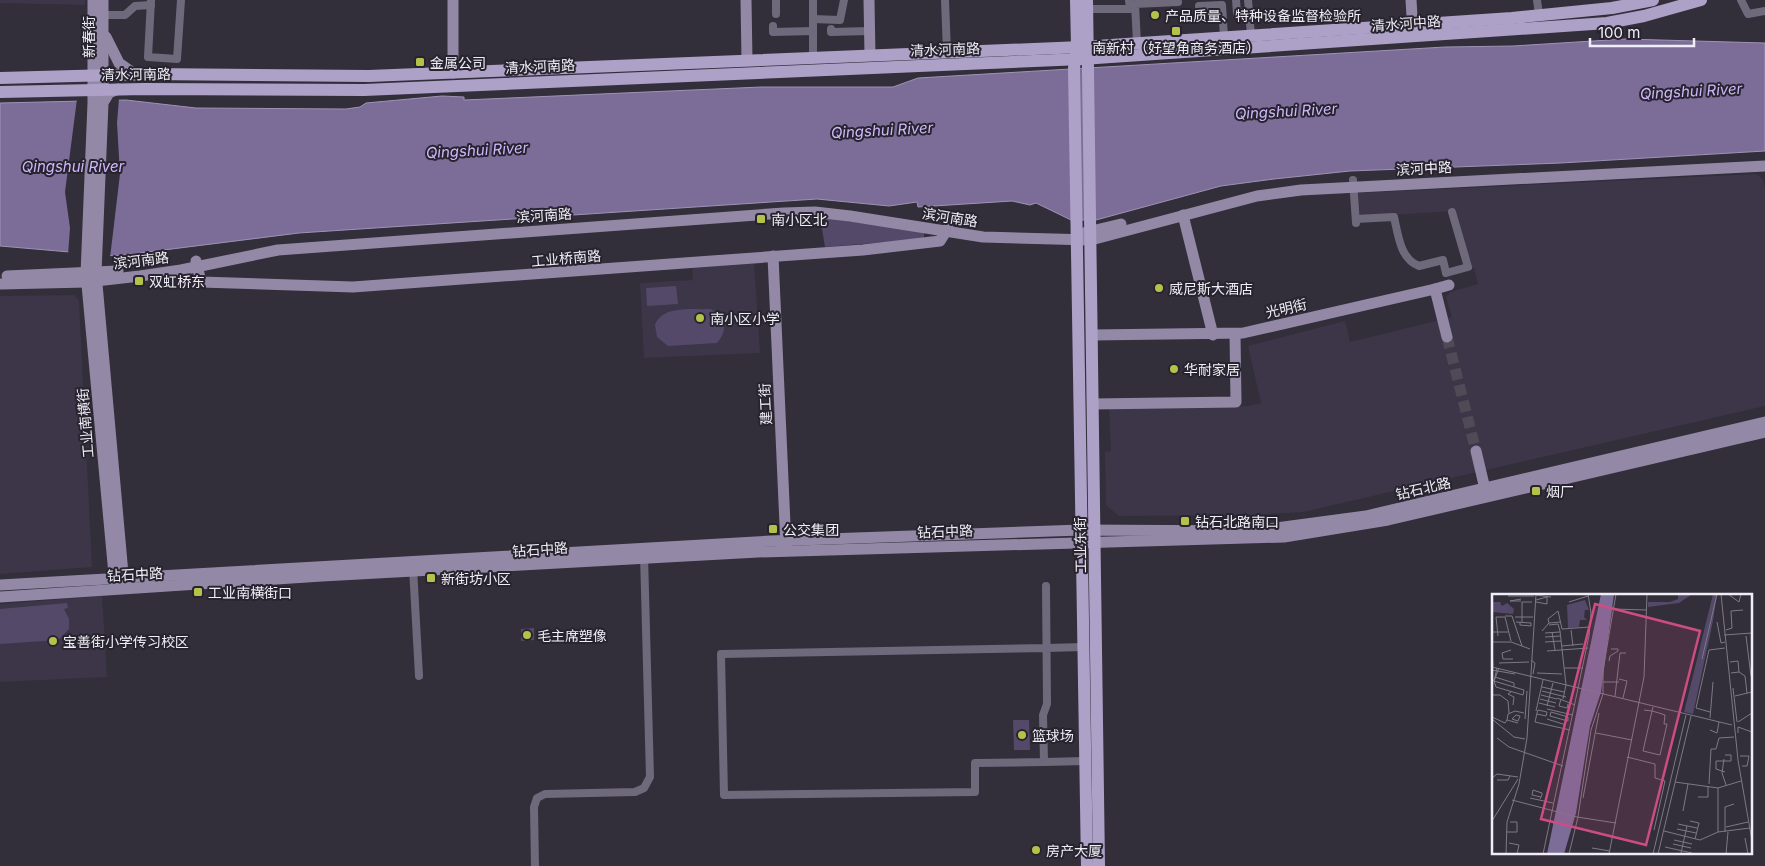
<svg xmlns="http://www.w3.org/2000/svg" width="1765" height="866" font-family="Inter,'Noto Sans SC',sans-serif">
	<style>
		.built { fill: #3c3648 }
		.green { fill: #544969 }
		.water { fill: #7c6d98; stroke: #9e93b4 }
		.pier { fill: #322e3a }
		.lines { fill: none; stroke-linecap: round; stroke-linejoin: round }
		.secondary-tunnel { stroke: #4e4b56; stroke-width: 11; stroke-dasharray: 11 5.5; stroke-linecap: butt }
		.street { stroke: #6f697c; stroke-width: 8 }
		.secondary { stroke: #9389a7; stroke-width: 11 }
		.primary { stroke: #aea1c8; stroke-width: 12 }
		.poi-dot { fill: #b4c24a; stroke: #28242f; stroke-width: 2 }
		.labels { text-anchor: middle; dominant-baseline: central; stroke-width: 4; stroke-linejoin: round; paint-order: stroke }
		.poi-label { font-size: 14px; fill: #efedf5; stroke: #28242f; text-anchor: start }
		.street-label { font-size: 14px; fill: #efedf5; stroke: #28242f }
		.water-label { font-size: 15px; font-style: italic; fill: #cfb7fc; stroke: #28242f }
		.inset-road { fill: none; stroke: #7e7a85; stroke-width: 1 }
		.view { fill: #cd4d82; fill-opacity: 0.15; stroke: #cd4d82; stroke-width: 2.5 }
		.inset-edge { fill: none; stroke: #efedf5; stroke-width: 2.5 }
	</style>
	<rect width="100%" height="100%" fill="#322e3a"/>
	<g class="built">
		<path d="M0,0H85V5L0,3Z"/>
		<path d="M1756,174L1763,179L1765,188V406L1303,512L1250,515L1119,516L1106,505L1105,452L1111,451L1109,407L1248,406L1261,403L1248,346L1345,321L1350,342L1452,317L1446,297L1450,292L1478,284L1474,268L1471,269L1455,211L1360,217L1358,193Z"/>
		<path d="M754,262L760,353L644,358L640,283L693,280L692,265Z"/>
		<path d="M74,295L79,301L92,567L0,574V296Z"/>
		<path d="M102,596L107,677L0,682V604Z"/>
	</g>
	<g class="green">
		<path d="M820,217L924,232V239L825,247Z"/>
		<path d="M676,286L678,304L647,306L646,288Z"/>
		<path d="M710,309L719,313C726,324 726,333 717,343L668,346L657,337L655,325C662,305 693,310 710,309Z"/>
		<path d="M67,603L68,608L64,609L69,619V629L58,640L0,644V609Z"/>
		<path d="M534,628V640L521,641V629Z"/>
		<path d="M1013,720H1029L1030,750H1014Z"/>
	</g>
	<path class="water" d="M1625,39L1765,43V151L1561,163L1350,171L1274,179L1221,186L1096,220H1071L1036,203L1030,205L1012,201L918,207L917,202L889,206L817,199L299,233L116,256L0,246V103L126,100L196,108L346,109L360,107L366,103L442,96L464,97V100L761,87H893L918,78L1445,47L1513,46Z"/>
	<path class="pier" d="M119,98L117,123L120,174L110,258L68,255L70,228L65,192L77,99Z"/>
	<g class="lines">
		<path class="secondary-tunnel" d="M1447,337L1476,451"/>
		<g class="street">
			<path d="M151,0L148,57L177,59L181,0"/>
			<path d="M945,0L947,52"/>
			<path d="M1236,0L1237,13L1249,11"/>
			<path d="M1248,0L1251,35"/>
			<path d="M1537,0L1539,15"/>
			<path d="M1741,0L1748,14L1765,11"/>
			<path d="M1199,6L1222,5L1224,37"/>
			<path d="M1087,9H1130L1129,0"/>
			<path d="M776,14V0"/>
			<path d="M103,15H125L135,6L151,5"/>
			<path d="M813,19L840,20L844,0"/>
			<path d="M773,26V32L813,31"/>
			<path d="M831,29V32L869,31"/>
			<path d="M1137,43L1135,4L1178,2"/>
			<path d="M813,57V0"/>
			<path d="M1353,180L1356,223"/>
			<path d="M1356,219L1394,217C1398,234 1400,259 1419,266L1443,260L1446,273L1468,267L1452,212"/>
			<path d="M413,568L419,676"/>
			<path d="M1046,586L1047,704L1043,715L1044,762L975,763V792L724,795L721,654L1046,648L1083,647"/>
			<path d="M1044,762L1085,761"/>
			<path d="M535,866L534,807L537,798L545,794L635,792L644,788L650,777L644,555"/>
		</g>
		<g class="secondary">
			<path d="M93,0V103L86,274L115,585"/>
			<path d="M103,0V99"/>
			<path d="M453,0V73"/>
			<path d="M746,0L747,60"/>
			<path d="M869,0L870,55"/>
			<path d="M1411,0L1413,33"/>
			<path d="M106,37L119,63L136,75"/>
			<path d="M118,89L109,93L103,103L96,273L124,585"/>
			<path d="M1183,215L1213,335"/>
			<path d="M1083,233L1121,224"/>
			<path d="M773,256L786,547"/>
			<path d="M196,261L201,282L353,287L863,250L940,241L948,228"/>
			<path d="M7,276L118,271"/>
			<path d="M0,284L87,282L140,276L181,270L278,250L784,213L815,212L850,216L983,237L1091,240L1257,196L1301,190L1765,166"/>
			<path d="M1435,289L1449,285"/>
			<path d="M1092,335L1243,333L1435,289L1447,337"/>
			<path d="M1093,404L1236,402L1235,334"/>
			<path d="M1476,451L1485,489"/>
			<path d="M0,585L771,541L1081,530L1253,531L1366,516L1765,422"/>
			<path d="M0,597L322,576L758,552L1284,537L1388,520L1765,432"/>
		</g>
		<g class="primary">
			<path d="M1076,0L1077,47L1074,68L1087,866"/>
			<path d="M1087,0L1099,866"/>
			<path d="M0,78L149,74L369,76L1081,47L1512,18L1612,8L1653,0"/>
			<path d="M0,92L144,89L364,90L1082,59L1607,23L1644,16L1701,0"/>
		</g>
	</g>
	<g class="poi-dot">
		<circle cx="1155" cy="15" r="5"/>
		<rect x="1171" y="26" width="10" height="10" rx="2.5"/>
		<rect x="415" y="57" width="10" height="10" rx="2.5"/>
		<rect x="756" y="214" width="10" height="10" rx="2.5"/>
		<rect x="134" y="276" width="10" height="10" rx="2.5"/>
		<circle cx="1159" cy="288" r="5"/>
		<circle cx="700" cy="318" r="5"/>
		<circle cx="1174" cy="369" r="5"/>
		<rect x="1531" y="486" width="10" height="10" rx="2.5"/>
		<rect x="1180" y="516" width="10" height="10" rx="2.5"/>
		<rect x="768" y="524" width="10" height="10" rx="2.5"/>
		<rect x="426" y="573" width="10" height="10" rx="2.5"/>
		<rect x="193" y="587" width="10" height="10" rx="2.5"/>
		<circle cx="527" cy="635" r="5"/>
		<circle cx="53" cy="641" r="5"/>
		<circle cx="1022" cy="735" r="5"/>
		<circle cx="1036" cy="850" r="5"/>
	</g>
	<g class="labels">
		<g class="poi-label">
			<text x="1165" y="15">产品质量、特种设备监督检验所</text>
			<text x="1176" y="47" text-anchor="middle">南新村（好望角商务酒店）</text>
			<text x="430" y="62">金属公司</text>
			<text x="771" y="219">南小区北</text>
			<text x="149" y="281">双虹桥东</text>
			<text x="1169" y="288">威尼斯大酒店</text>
			<text x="710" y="318">南小区小学</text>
			<text x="1184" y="369">华耐家居</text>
			<text x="1546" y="491">烟厂</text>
			<text x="1195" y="521">钻石北路南口</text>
			<text x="783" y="529">公交集团</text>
			<text x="441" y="578">新街坊小区</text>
			<text x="208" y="592">工业南横街口</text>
			<text x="537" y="635">毛主席塑像</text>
			<text x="63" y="641">宝善街小学传习校区</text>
			<text x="1032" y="735">篮球场</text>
			<text x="1046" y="850">房产大厦</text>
		</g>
		<g class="street-label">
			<text transform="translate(1406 23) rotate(-4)">清水河中路</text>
			<text transform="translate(88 37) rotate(-90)">新春街</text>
			<text transform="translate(945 49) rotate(-2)">清水河南路</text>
			<text transform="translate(540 66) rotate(-3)">清水河南路</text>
			<text transform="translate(136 74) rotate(-1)">清水河南路</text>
			<text transform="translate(1424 168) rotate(-3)">滨河中路</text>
			<text transform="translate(544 215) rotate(-4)">滨河南路</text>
			<text transform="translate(950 217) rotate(9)">滨河南路</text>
			<text transform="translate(566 258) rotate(-5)">工业桥南路</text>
			<text transform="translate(141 260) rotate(-7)">滨河南路</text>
			<text transform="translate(1286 308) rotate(-13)">光明街</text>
			<text transform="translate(765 404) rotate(-93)">建工街</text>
			<text transform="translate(85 423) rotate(-95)">工业南横街</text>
			<text transform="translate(1423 488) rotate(-13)">钻石北路</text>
			<text transform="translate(945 531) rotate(-2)">钻石中路</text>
			<text transform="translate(1080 545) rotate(-91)">工业东街</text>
			<text transform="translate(540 549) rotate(-4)">钻石中路</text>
			<text transform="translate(135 574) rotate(-3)">钻石中路</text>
		</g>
		<g class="water-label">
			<text transform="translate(1691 91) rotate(-3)">Qingshui River</text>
			<text transform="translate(1286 111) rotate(-3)">Qingshui River</text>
			<text transform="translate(882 130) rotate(-3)">Qingshui River</text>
			<text transform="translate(477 150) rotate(-3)">Qingshui River</text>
			<text x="73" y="166">Qingshui River</text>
		</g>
	</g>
	<g transform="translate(1492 594)">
		<rect width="260" height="260" fill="#322e3a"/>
		<path d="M186,0L199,1L187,9L156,13V8H178L186,5ZM221,0H225L221,27L201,120L192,118ZM93,6L97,16H93L92,23L95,26H88L87,33L76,34L75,11ZM0,8H8L10,12L15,9L22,15L21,20L0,18Z" fill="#544969"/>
		<path d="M109,0H122L109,98L98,132L84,219L72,260H55Z" fill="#7c6d98"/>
		<path class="inset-road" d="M229,0L246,166L260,247M236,0L247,8L249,0M44,1L59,3M16,2H42M29,7H18L29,5M44,8L55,10V3L44,6M77,8L96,2M122,15L154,16M13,22H20L30,52M13,23L19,47M23,23H41M24,28L39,29V32L28,31V28M30,28V8H40M225,28L229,49L233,48M57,29L56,25L66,17L70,35L98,33M57,31L66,30L68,37L74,91L71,105M79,36L81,52M234,36L240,34L239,17L251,16M50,37L57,29L69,28M0,38H16M60,38L63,56M53,39L68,38M232,41L260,39M6,42L4,23H13M254,42L259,82M53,43L68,42M1,48H19L38,55M53,48L69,47M70,52L91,50M19,56L10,59L11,65H21M0,57L1,72M55,57L96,54M210,65L225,0M39,66L43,69L41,80M117,67L118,62L126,57V55H119M238,68L246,67L247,78L239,79M7,69L37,68M0,73L240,131M5,74L2,87L7,74M72,74H91M0,76L23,80M247,78L253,82L255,99M45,79L70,80M3,83L22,89V93M127,85L135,87L131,104M2,87L32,96L31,101L4,93ZM111,88H127M50,93L72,98M241,94L245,128M50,97L74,103M19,98L16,100L22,103L21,111M0,101H8L16,107L17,119M49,101L65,105M123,102L128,59H134M243,102L260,98M65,104L83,111M48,105L64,109M69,105L67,112L75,114L76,110M47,109L63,113M55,112L61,89M55,115L81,121M152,116L160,117L167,119L173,121L172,130H175L168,161L151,157L160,117L161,113M44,117L51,86M218,118L204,114L217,56L233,54M45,120L54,122L55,118L46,116L45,119L43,128L78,136M24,121L28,122L26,127L20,125ZM58,122L59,118L76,123V127M58,122L76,127M0,123L13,129L15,126M218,124L221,88M0,125L22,143L33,145M33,125L35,97M55,125L74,131M246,128L260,119M26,129L15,126L16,120L23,117L32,119M218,136L225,139L227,128M104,139L140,146M246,139V133L260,138M5,144L17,153L71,172M233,161H239V167H224V175L233,178M248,162H257L255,172H250M135,163L163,170V184L173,187L162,236M232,165L230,179L234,191M0,184L5,180L26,183M5,186H16L18,182M183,188L226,194L249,187M217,190L219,155H224L227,144L242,143M206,203H216V192M38,204L61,209M91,204L107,119M48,205L50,201V199L41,196L40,201L49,203M20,206L85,223L124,229M191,217L196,190M0,227L26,185M198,227L207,229L203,245M186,230L205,234M234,233L256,228M185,235L204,239M172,237L208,246L226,238L258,234M15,238H25V228H18M226,238V194M233,238V213L242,210M253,244L256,260M182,246L200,250M17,249L27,251L25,260M181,250L199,254M173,253L200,259M100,254L118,257M189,259L195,232M14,260L15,228L27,190L35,144L44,0M51,260L97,42L99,19L96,0M77,260L86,223L99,136L111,100V76L124,0M117,260L152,83L155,0M161,260L194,121M166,260L199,122M234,260L236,238"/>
		<path class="view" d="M103,10L208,37L154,251L49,225Z"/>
		<rect width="260" height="260" class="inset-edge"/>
	</g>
	<path d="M1590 38v8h104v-8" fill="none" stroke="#efedf5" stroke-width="2.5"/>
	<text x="1598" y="38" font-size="15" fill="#efedf5" stroke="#28242f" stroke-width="4" paint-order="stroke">100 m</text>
</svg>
